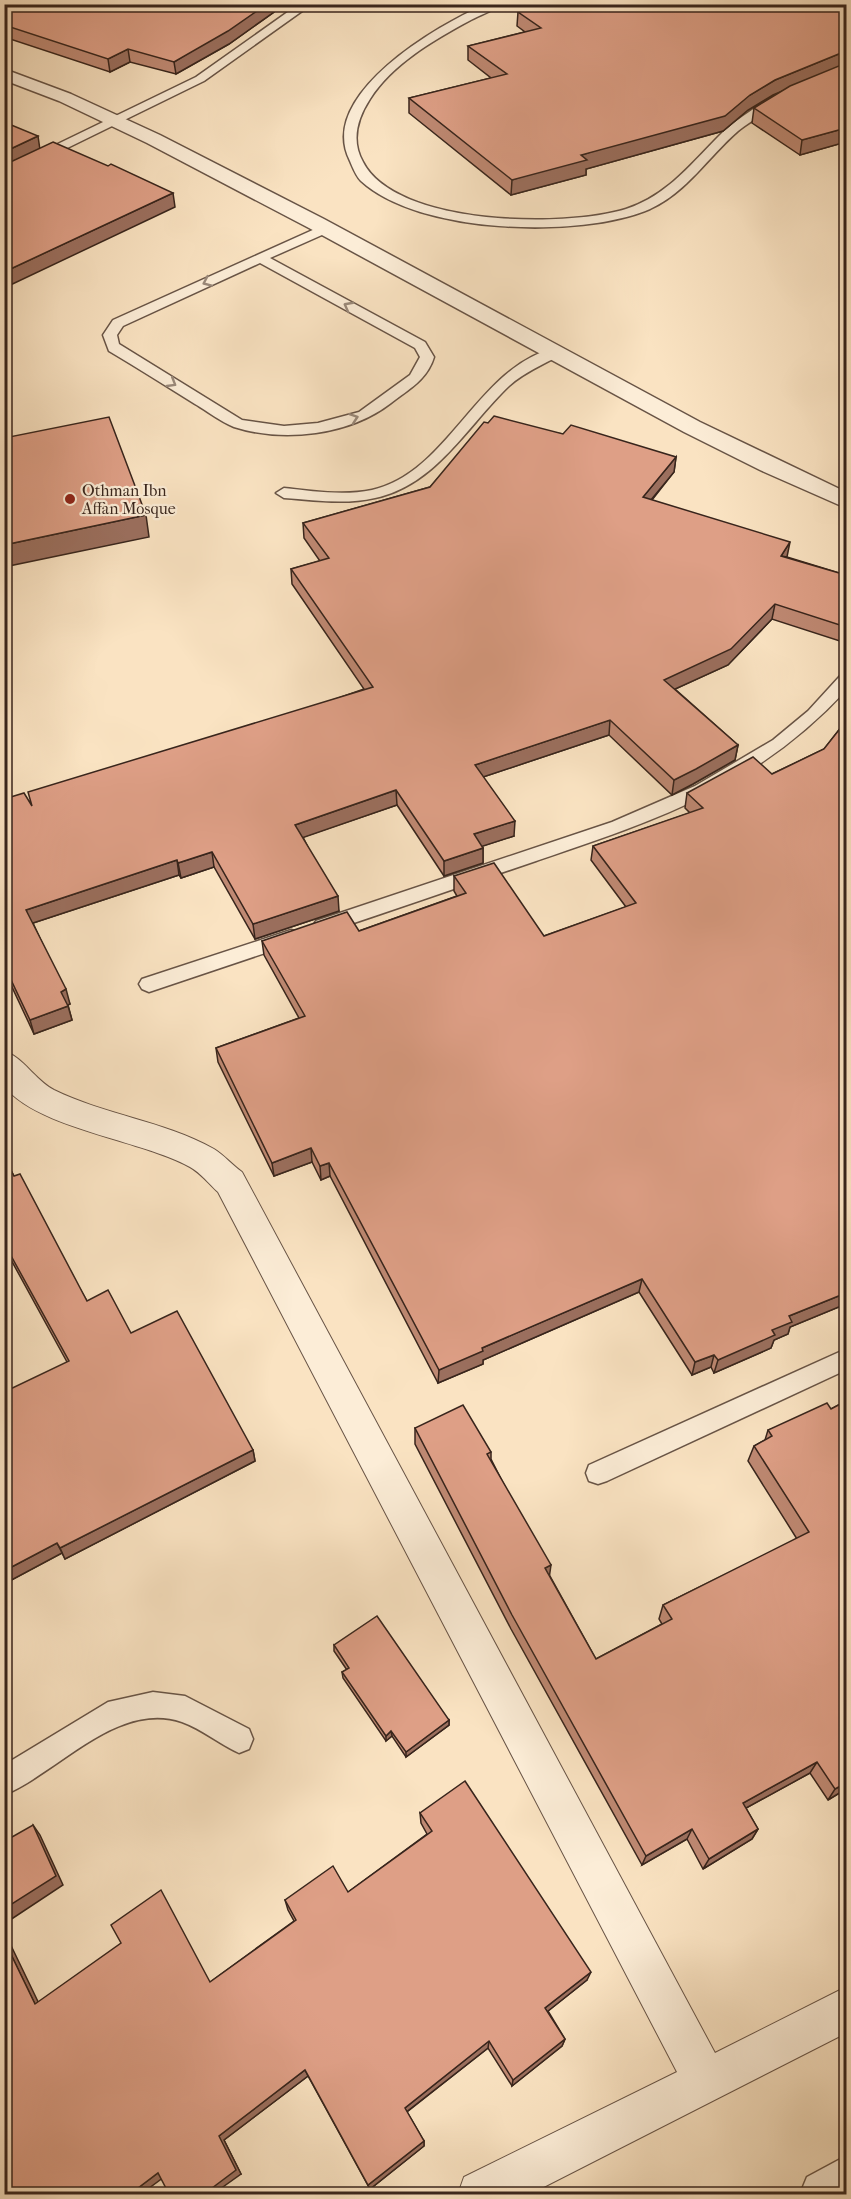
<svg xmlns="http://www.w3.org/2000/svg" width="851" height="2199" font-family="'IM FELL French Canon',serif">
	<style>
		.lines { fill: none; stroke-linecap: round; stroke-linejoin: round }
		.service-casing { stroke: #685446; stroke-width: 3 }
		.pedestrian-casing { stroke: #685446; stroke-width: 2 }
		.minor-casing { stroke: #685446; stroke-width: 3 }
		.tertiary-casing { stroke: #685446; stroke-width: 3 }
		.service { fill: #fcedd7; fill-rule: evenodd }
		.pedestrian { fill: #fcedd7; fill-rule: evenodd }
		.minor { fill: #fcedd7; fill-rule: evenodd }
		.tertiary { fill: #fcedd7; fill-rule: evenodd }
		.wall { fill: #bf8973; stroke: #38251c; stroke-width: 1.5 }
		.shaded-wall { fill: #9b6f5e; stroke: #38251c; stroke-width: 1.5 }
		.building { fill: #de9f86; stroke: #38251c; stroke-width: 1.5 }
		.oneway { stroke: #9a897a }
		.poi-dot { fill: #8f2418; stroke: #fcedd7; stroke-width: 2 }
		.labels { text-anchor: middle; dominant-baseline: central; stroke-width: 4.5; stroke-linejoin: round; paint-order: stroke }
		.far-poi-label { font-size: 16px; fill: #38251c; stroke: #fcedd7; text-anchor: start }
	</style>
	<rect width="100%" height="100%" fill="#fae3c2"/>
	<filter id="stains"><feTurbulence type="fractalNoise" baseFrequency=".00333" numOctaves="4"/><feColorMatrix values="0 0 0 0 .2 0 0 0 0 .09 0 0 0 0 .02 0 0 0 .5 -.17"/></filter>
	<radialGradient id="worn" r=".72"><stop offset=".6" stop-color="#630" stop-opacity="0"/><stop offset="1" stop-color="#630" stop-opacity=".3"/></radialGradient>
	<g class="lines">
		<defs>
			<g id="service">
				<path d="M299,4H312L204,81L4,179V170L196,77Z"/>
				<path d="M486,4H501C492,12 479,15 469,21C434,40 392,64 370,99C357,119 351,141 363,162C396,226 565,228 626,209C669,195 693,161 724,131C739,118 756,107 772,97L782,99C770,112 751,120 738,131C708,157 687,192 650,209C580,239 418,234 361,181C356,176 353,168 350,161C316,95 438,25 486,4Z"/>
				<path d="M326,224L331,225V231L270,258L425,342L434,357C427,380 409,389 391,403C350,435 284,443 234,427C221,422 207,411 195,404C166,386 138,368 109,351L103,335L113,320ZM260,263L415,348L420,357L410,375L359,412L318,423L284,426L242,420L119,344L117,335L123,326Z"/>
				<path d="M555,348L562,352L560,355C543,365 524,372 509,386C467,426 436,485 375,498C345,505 314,500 284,498L276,493L284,488C313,491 343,496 372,490C449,473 477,367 555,348Z"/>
				<path d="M846,674V690C757,787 657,820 536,861C468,884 399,908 330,931H316L313,926L316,921L612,822L695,786L773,740L808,711L840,676Z"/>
				<path d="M291,930L298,932L301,937L298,942L149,992L142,989L139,984L142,979Z"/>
				<path d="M846,1349V1370L607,1481L598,1484L589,1481L586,1473L589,1465Z"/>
				<path d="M153,1692L185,1696L249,1729L253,1739L249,1749L239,1753C219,1744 202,1729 182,1722C118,1700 59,1772 4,1795V1765L108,1702Z"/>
			</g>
			<path id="pedestrian" d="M4,1051C23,1057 35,1080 54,1090C105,1115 164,1121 214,1149C224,1155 232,1165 242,1172L715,2053L846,1987V2033L530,2194H458L464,2177L677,2072L218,1192C209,1184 201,1173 190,1167C142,1140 38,1129 4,1086Z"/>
			<path id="minor" d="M4,69L71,94L160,135L324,219L700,422L846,492V508L760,470L684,432L309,228L147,143L59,101L4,80Z"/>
			<path id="tertiary" d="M846,2156V2194H800L807,2177Z"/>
		</defs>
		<use href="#service" class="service-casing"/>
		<use href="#pedestrian" class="pedestrian-casing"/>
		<use href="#minor" class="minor-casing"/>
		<use href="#tertiary" class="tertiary-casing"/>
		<use href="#service" class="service"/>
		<use href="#pedestrian" class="pedestrian"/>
		<use href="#minor" class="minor"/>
		<use href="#tertiary" class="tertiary"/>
	</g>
	<g class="wall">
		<path d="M4,4H281L274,9V12L229,44L176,74L130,62L110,72L4,37Z"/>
		<path d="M846,4V142L800,155L752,123L754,108L782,91L773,95L748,110L723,131L586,169V175L511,195L409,113V98L491,78L468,60V46L525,32L517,26L518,12Z"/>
		<path d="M488,423L563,434L676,457L674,472L652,500L787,557L846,575V643L772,619L728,665L675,689L738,745L735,760L693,784L672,795L609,735L483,777L514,836L482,846L483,848V863L444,876L397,805L303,837L339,911L255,939L214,867L181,878L179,875L33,923L70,1004L68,1005L72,1020L34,1034L4,970V799L32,806L364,689L292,584L291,569L320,561L304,538L303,523L430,487Z"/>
		<path d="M846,721V1304L790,1327L788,1334L774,1340L771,1348L714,1373L711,1367L692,1375L639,1292L483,1360V1364L438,1383L330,1176L321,1180L312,1162L274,1176L218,1062L216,1048L299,1018L264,955L262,941L359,931L457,896L454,891V876L544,936L626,907L591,860L593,846L690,813L685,808L687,793L772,774L824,749Z"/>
		<path d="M4,1157L14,1176L87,1301L131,1333L253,1450L255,1461L65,1559L62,1553L4,1584L67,1362L4,1247Z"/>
		<path d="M846,1401V1789L828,1800L810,1773L746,1808L758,1829L752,1839L703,1869L687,1839L642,1865L511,1629L415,1444V1428L491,1452V1459L550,1576L596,1659L662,1624L659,1619L663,1605L797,1539L748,1461L754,1446L765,1440L768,1430L831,1409Z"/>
		<path d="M334,1645L449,1720V1725L406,1757L392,1736L386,1741L343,1678L342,1672L347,1670L334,1651Z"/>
		<path d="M420,1813L587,1980L548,2011L565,2039L562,2046L512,2086L488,2048L407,2112L424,2141V2146L370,2189L308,2076L224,2140L241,2174L161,2179L38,2002L210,1982L294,1921L288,1910L285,1900L348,1892L427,1834L421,1823Z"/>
	</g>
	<g class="shaded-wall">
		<path d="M267,4H281L274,9V12L229,44L176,74L174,62Z"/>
		<path d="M128,49L130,62L110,72L108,59Z"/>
		<path d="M846,51L845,65L773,95L748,110L723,131L586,169V175L511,195L512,180L750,95L775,80Z"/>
		<path d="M846,128V142L800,155L802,140Z"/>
		<path d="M38,136L40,150L4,167V152Z"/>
		<path d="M173,193L175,207L4,288V272Z"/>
		<path d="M676,457L674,472L641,512L643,497Z"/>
		<path d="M146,515L149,537L4,567V545Z"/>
		<path d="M790,542L787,557L781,556Z"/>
		<path d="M775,604L772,619L728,665L662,695L664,680Z"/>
		<path d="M610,720L609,735L474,780L475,765Z"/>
		<path d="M738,745L735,760L693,784L672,795L674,780Z"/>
		<path d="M396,790L397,805L296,840L295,825Z"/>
		<path d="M515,821L514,836L474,849V834Z"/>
		<path d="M483,848V863L444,876V861Z"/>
		<path d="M212,852L214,867L181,878L178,863Z"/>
		<path d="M177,860L179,875L30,924L26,910Z"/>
		<path d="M338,896L339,911L255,939L253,924Z"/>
		<path d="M66,989L70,1004L65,1006L61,992Z"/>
		<path d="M68,1006L72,1020L34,1034L30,1020Z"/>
		<path d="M311,1148L312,1162L274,1176L272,1163Z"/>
		<path d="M329,1163L330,1176L321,1180L320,1166Z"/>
		<path d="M642,1279L639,1292L483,1360V1364L438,1383L439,1370L482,1348Z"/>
		<path d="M846,1293V1304L790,1327L788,1334L774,1340L771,1348L714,1373L718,1360L789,1316Z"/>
		<path d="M714,1355L711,1367L692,1375L695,1362Z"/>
		<path d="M253,1450L255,1461L65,1559L60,1548Z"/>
		<path d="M57,1543L62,1553L4,1584V1571Z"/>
		<path d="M551,1565L549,1579L545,1568Z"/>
		<path d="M449,1720V1725L406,1757V1752Z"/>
		<path d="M391,1731L392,1736L386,1741V1736Z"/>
		<path d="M817,1762L810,1773L737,1813L743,1803Z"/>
		<path d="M846,1783V1789L828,1800L835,1789Z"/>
		<path d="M33,1825L40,1835L63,1885L4,1924V1909Z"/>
		<path d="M692,1829L687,1839L642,1865L646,1856Z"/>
		<path d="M758,1829L752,1839L703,1869L709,1859Z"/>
		<path d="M4,1931L43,2012L35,2004L4,1940Z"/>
		<path d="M591,1972L587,1980L543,2015L545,2008Z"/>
		<path d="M565,2039L562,2046L512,2086L513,2080Z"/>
		<path d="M489,2041L488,2048L405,2113V2108Z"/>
		<path d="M305,2070L308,2076L224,2140L241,2174L213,2194H204L219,2136Z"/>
		<path d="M424,2141V2146L370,2189L368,2185Z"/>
		<path d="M158,2173L164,2177L141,2194H130Z"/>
	</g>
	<g class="building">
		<path d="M4,4H267L228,31L174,62L128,49L108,59L4,25Z"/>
		<path d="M548,4H846V51L775,80L750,95L725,116L581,155L587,160L512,180L409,98L507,74L468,46L541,28L518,12Z"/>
		<path d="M846,63V128L802,140L754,108L790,86Z"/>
		<path d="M4,122L38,136L4,152Z"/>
		<path d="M53,142L108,166L111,164L173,193L4,272V165Z"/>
		<path d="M494,416L563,434L571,425L676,457L643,497L790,542L781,556L846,575V627L775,604L731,649L664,680L738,745L696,769L674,780L610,720L475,765L515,821L474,834L483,848L444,861L396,790L295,825L338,896L253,924L212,852L178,863L177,860L26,910L66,989L61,992L68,1006L30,1020L4,965V799L24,793L32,806L28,792L373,687L291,569L329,558L303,523L430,487L484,422L488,423Z"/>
		<path d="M109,417L146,515L4,545V438Z"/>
		<path d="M846,721V1293L789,1316L792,1322L772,1330L775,1335L718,1360L714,1355L695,1362L642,1279L482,1348L483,1351L439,1370L329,1163L320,1166L311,1148L272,1163L216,1048L305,1016L262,941L347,912L359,931L466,893L454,876L494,863L544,936L636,903L593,846L703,808L687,793L753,757L772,774L824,749Z"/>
		<path d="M4,1157L14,1176L20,1174L87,1301L108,1290L131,1333L177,1311L253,1450L60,1548L57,1543L4,1571V1392L69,1361L4,1243Z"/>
		<path d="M846,1401V1783L835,1789L817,1762L743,1803L758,1829L709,1859L692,1829L646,1856L512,1615L415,1428L463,1405L491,1452L487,1454L551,1565L545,1568L596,1659L672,1619L663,1605L809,1532L754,1446L772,1436L768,1430L827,1403L831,1409Z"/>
		<path d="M377,1616L449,1720L406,1752L391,1731L386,1736L342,1672L349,1668L334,1645Z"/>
		<path d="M465,1781L591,1972L545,2008L565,2039L513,2080L489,2041L405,2108L424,2141L368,2185L305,2070L219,2136L236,2170L204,2194H169L158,2173L130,2194H4V1940L35,2004L121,1943L111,1925L161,1890L210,1982L296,1920L285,1900L333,1866L348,1892L432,1831L420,1813Z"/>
		<path d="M33,1825L56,1876L4,1909V1840L5,1841Z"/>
	</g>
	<defs><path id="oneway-chevron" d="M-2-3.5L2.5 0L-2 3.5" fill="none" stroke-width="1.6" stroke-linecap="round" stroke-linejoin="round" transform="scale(1.5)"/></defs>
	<g class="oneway">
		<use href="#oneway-chevron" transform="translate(207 282) rotate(156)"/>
		<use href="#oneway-chevron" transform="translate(348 306) rotate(-152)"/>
		<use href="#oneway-chevron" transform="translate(172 383) rotate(31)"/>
		<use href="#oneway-chevron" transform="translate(354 418) rotate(-19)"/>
	</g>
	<circle class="poi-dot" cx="70" cy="499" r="6"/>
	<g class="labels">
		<g class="far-poi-label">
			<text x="82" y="490">Othman Ibn<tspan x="82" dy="18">Affan Mosque</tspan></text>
		</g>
	</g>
	<rect width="851" height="2199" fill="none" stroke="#fae3c2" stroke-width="24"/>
	<rect x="6" y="6" width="839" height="2187" fill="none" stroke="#38251c" stroke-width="3"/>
	<rect x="12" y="12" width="827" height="2175" fill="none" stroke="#38251c" stroke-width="1.5"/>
	<rect width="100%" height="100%" filter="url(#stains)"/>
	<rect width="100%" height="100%" fill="url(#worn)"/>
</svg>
